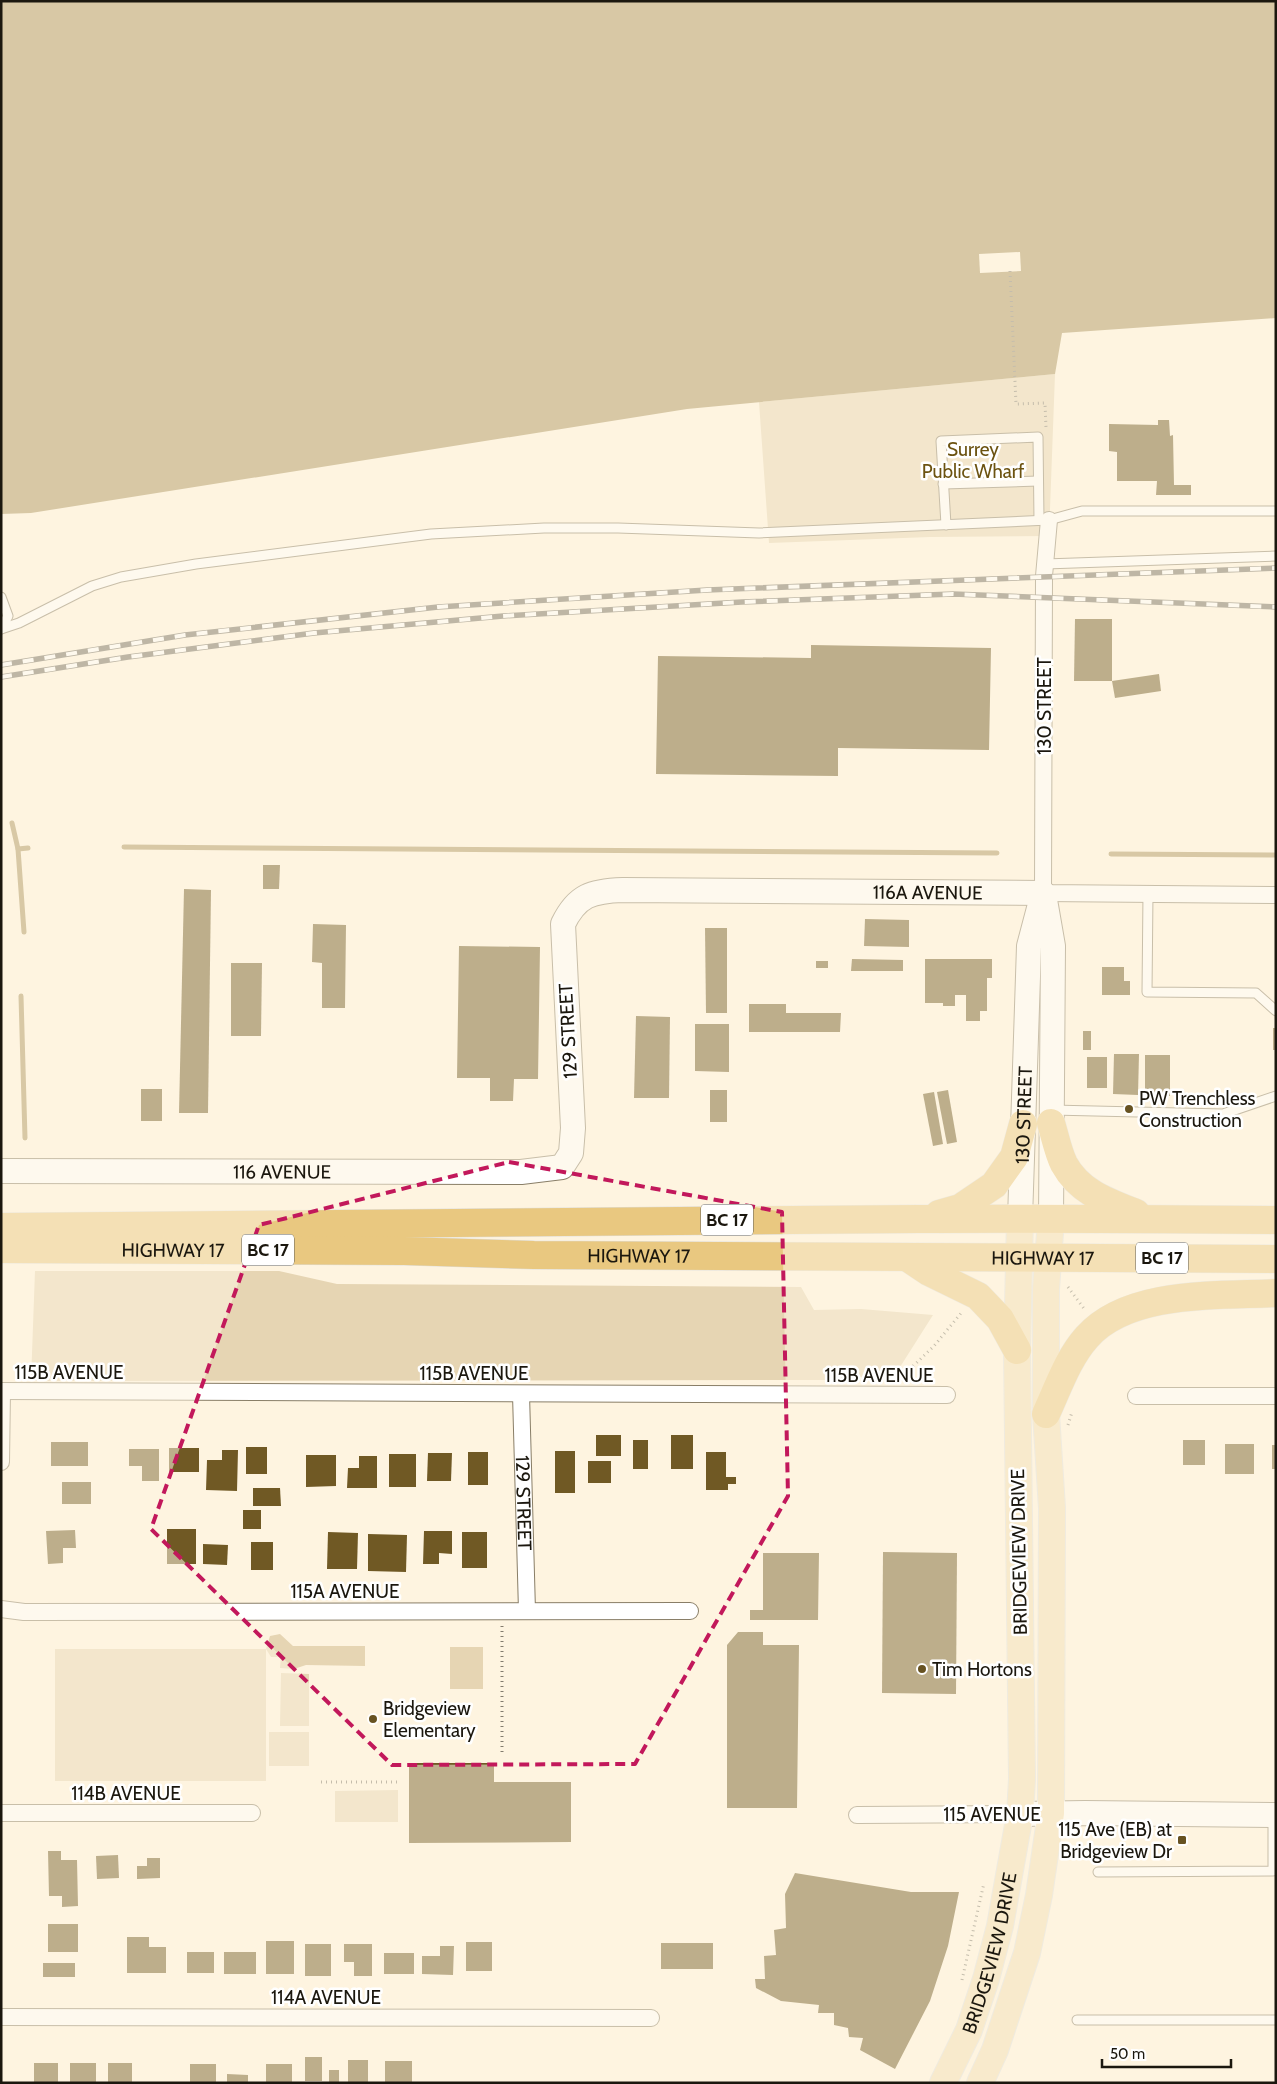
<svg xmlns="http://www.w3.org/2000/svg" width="1277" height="2084" font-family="Cabin,sans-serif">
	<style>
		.green { fill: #e6d5b3 }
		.water { fill: #ab935e }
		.pier { fill: #fef4e0 }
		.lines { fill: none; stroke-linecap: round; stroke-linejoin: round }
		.stream { stroke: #ab935e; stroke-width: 5 }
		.building { fill: #705924 }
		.lane-casing { stroke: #897e67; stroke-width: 11 }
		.street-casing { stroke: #897e67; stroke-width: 18 }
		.secondary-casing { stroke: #897e67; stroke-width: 26 }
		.primary-casing { stroke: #dfdfdd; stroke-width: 28 }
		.highway-casing { stroke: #dfdfdd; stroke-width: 29 }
		.path { stroke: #817b6d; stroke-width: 3; stroke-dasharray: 1 4; stroke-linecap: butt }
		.lane { stroke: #fff; stroke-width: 9 }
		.street { stroke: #fff; stroke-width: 16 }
		.secondary { stroke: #fff; stroke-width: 24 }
		.primary { stroke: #f2deb3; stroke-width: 26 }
		.highway { stroke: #e9c880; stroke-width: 28 }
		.rail-casing { stroke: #716b5e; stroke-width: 5.5 }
		.rail { stroke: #fff; stroke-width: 4; stroke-dasharray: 11; stroke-linecap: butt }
		.marked { fill: none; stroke: #c2185b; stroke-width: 4; stroke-dasharray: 10 6; stroke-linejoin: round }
		.poi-dot { fill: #675221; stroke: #fff; stroke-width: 2 }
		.labels { text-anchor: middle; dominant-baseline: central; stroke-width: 5; stroke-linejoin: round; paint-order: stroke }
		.shield { fill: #fff; stroke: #5f5d56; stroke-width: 1 }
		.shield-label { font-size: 18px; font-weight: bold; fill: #1b170e }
		.park-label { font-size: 19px; fill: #6c5311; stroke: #fff }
		.street-label { font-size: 19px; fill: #1b170e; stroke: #fff }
		.poi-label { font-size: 19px; fill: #1b170e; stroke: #fff; text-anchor: start }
	</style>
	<rect width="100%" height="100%" fill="#fef4e0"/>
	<g class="green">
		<path d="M1055,374L1049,536L930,537L769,543L759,402Z"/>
		<path d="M35,1271H279L337,1284L801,1287L814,1310L861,1309L933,1315L900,1367L849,1380L31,1381Z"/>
		<path d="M280,1634L293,1646H365V1666L306,1665L294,1669L280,1668L281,1657H271L266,1649V1781H55V1649H266L270,1636Z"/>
		<rect x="450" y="1647" width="33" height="42"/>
		<path d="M281,1673L309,1674V1726H280Z"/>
		<rect x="269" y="1732" width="40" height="34"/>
		<path d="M398,1790V1822H335V1791Z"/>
	</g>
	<path class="water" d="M1,1H1276V318L1062,333L1055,374L687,409L31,513L1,514Z"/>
	<path class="pier" d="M1020,252L1021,271L980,273L979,254Z"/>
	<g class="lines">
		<g class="stream">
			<path d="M12,823L18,849L28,848"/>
			<path d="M124,847L997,853"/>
			<path d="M18,849L24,932"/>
			<path d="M1111,854L1276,855"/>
			<path d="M21,996L25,1138"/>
		</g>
	</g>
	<g class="building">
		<path d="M1158,420H1169L1170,436L1173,435L1174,485H1191V495H1156L1157,481H1117V452L1109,451V424L1158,425Z"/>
		<path d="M1075,619H1112V681H1074Z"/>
		<path d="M811,645L991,648L989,750L838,748V776L656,774L658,656L811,658Z"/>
		<path d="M1159,674L1161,691L1115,698L1112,681Z"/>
		<path d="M263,865H280L279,889H263Z"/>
		<path d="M184,889L211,890L208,1113H179Z"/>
		<path d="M865,919L909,920V947L864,946Z"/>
		<path d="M313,924L346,925L345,1008H322V963L312,962Z"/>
		<path d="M705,928H727V1013H706Z"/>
		<path d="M459,946L540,947L538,1079H514L513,1101H490V1078H457Z"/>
		<path d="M852,959L903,960V971H851Z"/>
		<path d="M925,959H992V978H987V1011H980V1021H966V995H955V1006H943V1003H925Z"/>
		<rect x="816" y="961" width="12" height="7"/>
		<path d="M231,963H262L261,1036H231Z"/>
		<path d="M1102,967H1124V981H1130V995H1102Z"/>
		<path d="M749,1004H786V1013H841L840,1032H749Z"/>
		<path d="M636,1016L670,1017L669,1098H634Z"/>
		<path d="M695,1024H729V1072L695,1071Z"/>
		<rect x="1273" y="1028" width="3" height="22"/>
		<rect x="1083" y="1031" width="8" height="19"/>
		<path d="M1114,1054H1139L1138,1095L1113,1094Z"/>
		<path d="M1145,1055H1170V1096L1145,1095Z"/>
		<rect x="1087" y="1057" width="20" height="31"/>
		<rect x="141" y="1089" width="21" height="32"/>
		<rect x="710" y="1090" width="17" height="32"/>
		<path d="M948,1090L957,1142L947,1144L937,1092Z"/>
		<path d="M934,1092L943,1144L933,1146L923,1094Z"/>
		<rect x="596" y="1435" width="25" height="21"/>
		<rect x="671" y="1435" width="22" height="34"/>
		<rect x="633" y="1440" width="15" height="29"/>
		<rect x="1183" y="1440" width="22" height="25"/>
		<rect x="51" y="1442" width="37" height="24"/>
		<rect x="1225" y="1444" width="29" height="30"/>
		<rect x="1272" y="1445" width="4" height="24"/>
		<rect x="246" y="1447" width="21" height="27"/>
		<rect x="169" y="1448" width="30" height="24"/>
		<path d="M129,1449H159V1481H142V1466H129Z"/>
		<path d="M222,1450H238L237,1491L206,1490L207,1460H222Z"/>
		<rect x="555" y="1451" width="20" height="42"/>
		<rect x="468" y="1452" width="20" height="33"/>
		<path d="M706,1452H726V1477H736V1484H728V1490H706Z"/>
		<path d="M428,1453H452L451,1481H427Z"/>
		<rect x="389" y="1454" width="27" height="33"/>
		<path d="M306,1455H336V1486L306,1487Z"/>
		<path d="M359,1456H377V1488H347L348,1468H359Z"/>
		<rect x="588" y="1461" width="23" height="22"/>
		<rect x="62" y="1482" width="29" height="22"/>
		<path d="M253,1488H280L281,1506H253Z"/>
		<rect x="243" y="1510" width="18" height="19"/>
		<rect x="167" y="1529" width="29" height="35"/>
		<path d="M75,1530L76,1548H63V1563L48,1564L46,1531Z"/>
		<path d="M424,1531H452V1554L439,1553V1564H423Z"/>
		<path d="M328,1532L358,1533L357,1569H327Z"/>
		<rect x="462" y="1532" width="25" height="36"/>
		<path d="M368,1534L407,1535L406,1572L368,1571Z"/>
		<rect x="251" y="1542" width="22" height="28"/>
		<path d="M203,1544L228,1545L227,1565L203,1564Z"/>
		<path d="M883,1552L957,1553L956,1694L882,1693Z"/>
		<path d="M763,1553H819L818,1620H750V1610H763Z"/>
		<path d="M738,1632H763V1645H799L797,1808H727V1645Z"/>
		<path d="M409,1763H494V1782H571V1842L409,1843Z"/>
		<path d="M48,1851H61V1860H77L78,1906L62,1907V1896H49Z"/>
		<path d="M118,1855L119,1878L97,1879L96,1856Z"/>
		<path d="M147,1858H160V1878L137,1879V1866H147Z"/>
		<path d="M795,1873L911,1892H959L948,1946L930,2001L895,2069L860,2050L863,2038L849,2037L848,2028L834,2025V2013H818L819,2005L781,2001L756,1988L755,1979H765L764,1956L776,1955L774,1930L786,1928L785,1894Z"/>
		<rect x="48" y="1924" width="30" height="28"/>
		<path d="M127,1937H149V1947H166V1973H127Z"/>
		<rect x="266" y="1941" width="28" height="33"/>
		<rect x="466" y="1942" width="26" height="29"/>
		<rect x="661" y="1943" width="52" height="26"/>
		<rect x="305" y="1944" width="26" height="32"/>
		<path d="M344,1944H372V1976H354V1962H344Z"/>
		<path d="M440,1946H454L453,1975L422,1974V1956H440Z"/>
		<rect x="187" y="1952" width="27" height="21"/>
		<rect x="224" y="1952" width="32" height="22"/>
		<rect x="384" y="1953" width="30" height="21"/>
		<rect x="43" y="1963" width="32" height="14"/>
		<rect x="305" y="2057" width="17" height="24"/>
		<rect x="348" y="2060" width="20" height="23"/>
		<rect x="385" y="2061" width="27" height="22"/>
		<rect x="34" y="2063" width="24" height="20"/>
		<rect x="70" y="2063" width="26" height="20"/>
		<rect x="108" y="2063" width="24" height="20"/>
		<rect x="190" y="2064" width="26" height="19"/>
		<rect x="266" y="2064" width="26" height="19"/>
		<rect x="329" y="2070" width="10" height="13"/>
		<path d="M227,2074L248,2075V2083H227Z"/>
	</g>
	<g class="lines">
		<defs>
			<g id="lane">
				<path d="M943,484L1038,481"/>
				<path d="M946,525L941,441L1038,437L1039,520"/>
				<path d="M1045,564L1276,556"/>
				<path d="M1,597L8,616L1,629"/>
				<path d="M1,629L19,623L92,586L121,577L196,564L431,534L544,528H618L759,533L1049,520L1082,511H1276"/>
				<path d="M1148,894L1147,992L1256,993L1276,1011"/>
				<path d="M1052,1110L1223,1114L1276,1096"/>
				<path d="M1098,1872L1273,1871V1815"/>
				<path d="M1077,2020H1276"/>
			</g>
			<g id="street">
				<path d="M1049,520L1044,576L1043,893L1276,895"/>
				<path d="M1,1391L947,1395"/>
				<path id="s1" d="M521,1394L527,1611"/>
				<path d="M1136,1396H1276"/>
				<path d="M1,1462L2,1391"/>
				<path d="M1,1609L24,1612L690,1611"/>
				<path d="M1,1813H252"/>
				<path d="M857,1815L1020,1814"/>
				<path d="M1,2017L651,2018"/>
			</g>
			<g id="secondary">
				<path d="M1045,900L1053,946L1051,1219"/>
				<path id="s2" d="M1,1171L521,1172L562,1167L571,1153L573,1128L563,924C577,895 592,891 623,890L1043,893"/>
				<path id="s3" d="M1020,1219L1029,946L1043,893"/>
				<path d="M1020,1814L1085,1813L1276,1815"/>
			</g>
			<g id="primary">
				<path id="s4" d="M943,2083L969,2030L986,1979L1000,1926L1020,1814L1022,1779L1017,1350L1020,1219"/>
				<path d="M980,2083L995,2050L1027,1953L1039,1895L1051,1813L1052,1508L1046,1414V1289L1051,1219"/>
			</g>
			<g id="highway">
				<path d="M1051,1123C1055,1136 1058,1152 1064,1164C1079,1192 1108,1202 1136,1213"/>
				<path d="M939,1214L960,1208L994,1185L1014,1157L1023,1124"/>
				<path d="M1,1227C307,1227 612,1221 917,1219C1037,1218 1156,1219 1276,1220"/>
				<path id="s5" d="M1,1249L404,1251L534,1255L1276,1259"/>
				<path d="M908,1258L929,1272L978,1296L1000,1319L1017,1350"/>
				<path d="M1046,1414C1058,1388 1068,1358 1087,1337C1129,1290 1219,1296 1276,1293"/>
			</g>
		</defs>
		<use href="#lane" class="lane-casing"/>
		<use href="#street" class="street-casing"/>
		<use href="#secondary" class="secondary-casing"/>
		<use href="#primary" class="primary-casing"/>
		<use href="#highway" class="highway-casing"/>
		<g class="path">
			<path d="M1010,271L1016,404L1045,403L1046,428"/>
			<path d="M1068,1287L1085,1310"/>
			<path d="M908,1379V1371L934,1346L962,1312"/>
			<path d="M1068,1425L1072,1412"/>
			<path d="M502,1752V1626"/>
			<path d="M321,1782H400"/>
			<path d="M962,1980L984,1883"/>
		</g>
		<use href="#lane" class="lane"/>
		<use href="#street" class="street"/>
		<use href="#secondary" class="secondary"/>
		<use href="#primary" class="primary"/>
		<use href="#highway" class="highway"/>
		<defs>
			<g id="rail">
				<path d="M1,665L185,635L438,607L707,590L1276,568"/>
				<path d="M1,677L128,657L314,633L503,616L742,602L953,594L1276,607"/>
			</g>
		</defs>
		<use href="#rail" class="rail-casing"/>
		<use href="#rail" class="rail"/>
	</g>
	<path d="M0 0H1277V2084H0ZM509,1162L782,1212L788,1496L635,1764L392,1765L151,1529L259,1225Z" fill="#fef4e0" fill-opacity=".55" fill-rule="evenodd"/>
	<path class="marked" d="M509,1162L782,1212L788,1496L635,1764L392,1765L151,1529L259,1225Z"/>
	<g class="poi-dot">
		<circle cx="1129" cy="1109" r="5"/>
		<circle cx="922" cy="1669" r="5"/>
		<circle cx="373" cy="1719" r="5"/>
		<rect x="1177" y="1835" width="10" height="10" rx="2.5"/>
	</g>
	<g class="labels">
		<g class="shield">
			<rect x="701" y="1204.5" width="52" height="31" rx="4"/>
			<rect x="242" y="1234.5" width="52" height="31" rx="4"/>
			<rect x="1136" y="1242.5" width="52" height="31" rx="4"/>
		</g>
		<g class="shield-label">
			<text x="727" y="1220">BC 17</text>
			<text x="268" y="1250">BC 17</text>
			<text x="1162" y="1258">BC 17</text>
		</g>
		<g class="park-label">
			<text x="973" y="449">Surrey<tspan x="973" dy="22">Public Wharf</tspan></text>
		</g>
		<g class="street-label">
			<text transform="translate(1044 706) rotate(-90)">130 STREET</text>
			<text stroke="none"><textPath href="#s2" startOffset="1186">116A AVENUE</textPath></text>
			<text transform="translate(568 1031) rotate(-93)">129 STREET</text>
			<text stroke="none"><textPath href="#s3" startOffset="104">130 STREET</textPath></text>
			<text stroke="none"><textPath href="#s2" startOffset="281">116 AVENUE</textPath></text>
			<text stroke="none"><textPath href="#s5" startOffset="172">HIGHWAY 17</textPath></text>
			<text stroke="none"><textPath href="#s5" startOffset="638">HIGHWAY 17</textPath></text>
			<text stroke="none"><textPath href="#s5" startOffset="1042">HIGHWAY 17</textPath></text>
			<text x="69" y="1372">115B AVENUE</text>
			<text x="474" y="1373">115B AVENUE</text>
			<text x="879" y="1375">115B AVENUE</text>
			<text stroke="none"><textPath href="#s1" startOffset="109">129 STREET</textPath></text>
			<text transform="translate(1019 1552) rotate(-91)">BRIDGEVIEW DRIVE</text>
			<text x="345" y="1591">115A AVENUE</text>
			<text x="126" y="1793">114B AVENUE</text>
			<text x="992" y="1814">115 AVENUE</text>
			<text stroke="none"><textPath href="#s4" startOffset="139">BRIDGEVIEW DRIVE</textPath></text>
			<text x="326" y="1997">114A AVENUE</text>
		</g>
		<g class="poi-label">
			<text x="1139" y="1098">PW Trenchless<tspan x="1139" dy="22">Construction</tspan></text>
			<text x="932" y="1669">Tim Hortons</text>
			<text x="383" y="1708">Bridgeview<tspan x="383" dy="22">Elementary</tspan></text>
			<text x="1172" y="1829" text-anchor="end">115 Ave (EB) at<tspan x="1172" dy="22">Bridgeview Dr</tspan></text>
		</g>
	</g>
	<rect width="1277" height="2084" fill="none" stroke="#1b170e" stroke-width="5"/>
	<path d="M1102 2059v8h129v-8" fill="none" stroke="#1b170e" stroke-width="2.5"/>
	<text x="1110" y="2059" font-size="15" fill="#1b170e" stroke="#ffffff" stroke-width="4" paint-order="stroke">50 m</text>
</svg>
